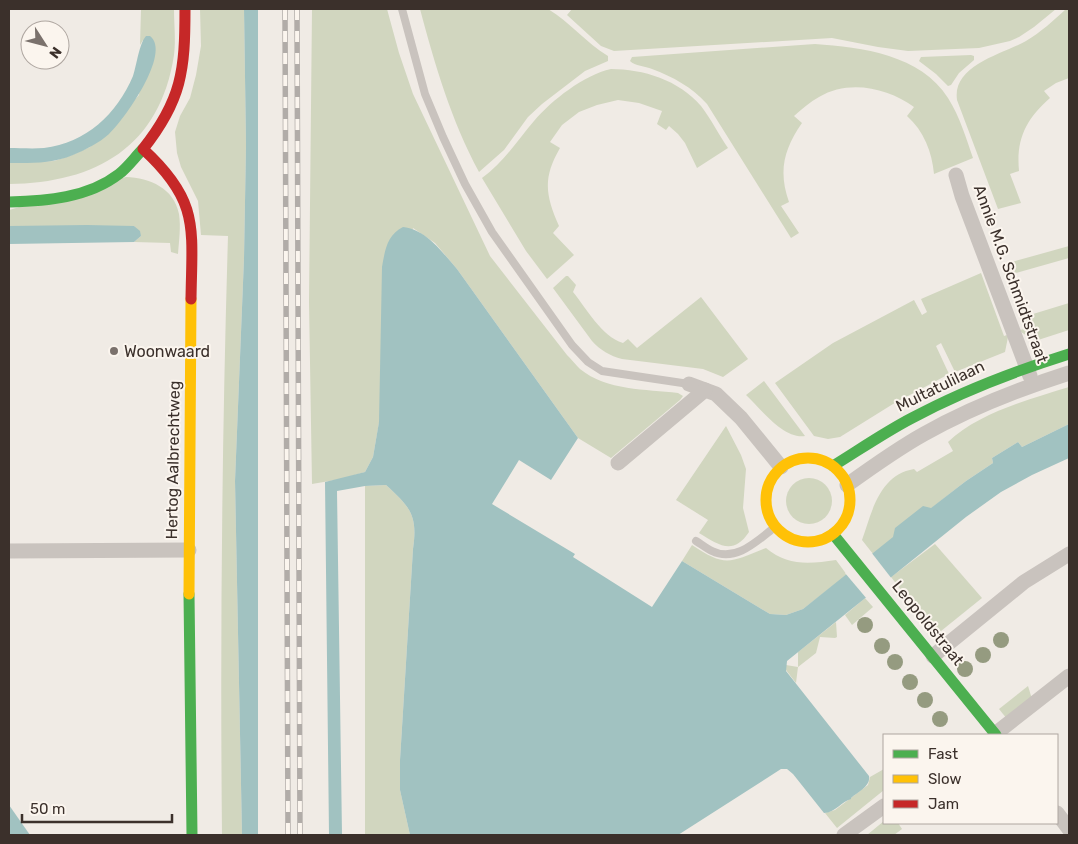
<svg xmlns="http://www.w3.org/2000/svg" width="1078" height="844" font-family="Rubik,sans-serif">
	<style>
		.green { fill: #d1d6bf }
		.water { fill: #a1c2c1 }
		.pier { fill: #f0ebe5 }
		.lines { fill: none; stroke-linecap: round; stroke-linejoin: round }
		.lane { stroke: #c9c3be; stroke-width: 8 }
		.street { stroke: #c9c3be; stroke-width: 15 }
		.fast { stroke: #4caf50; stroke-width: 11 }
		.slow { stroke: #ffc107; stroke-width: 11 }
		.jam { stroke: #c62828; stroke-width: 11 }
		.rail-casing { stroke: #b1aca8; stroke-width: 5.5 }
		.rail { stroke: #fbf5ee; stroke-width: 4; stroke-dasharray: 11; stroke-linecap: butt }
		.tree { fill: #959b80 }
		.poi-dot { fill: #7a716c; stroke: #fbf5ee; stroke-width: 2 }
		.labels { text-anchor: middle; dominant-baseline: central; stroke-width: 4; stroke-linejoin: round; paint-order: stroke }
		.street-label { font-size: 16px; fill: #3b302b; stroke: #fbf5ee }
		.poi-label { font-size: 16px; fill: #3b302b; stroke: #fbf5ee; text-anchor: start }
	</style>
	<rect width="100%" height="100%" fill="#f0ebe5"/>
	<g class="green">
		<path d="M174,9C174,24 176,41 174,55C160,147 96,183 9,184V163L54,161L72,155L90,147L139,95L143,40L140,45L141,10Z"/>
		<path d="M200,9H244L246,145L244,258L235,481L242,835H222C220,635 222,436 228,236L201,235L198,201L181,167L177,153L175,132L180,116L190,98L196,75L201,46Z"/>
		<path d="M312,9H387L399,53L413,94L490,256L567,355C571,359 576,365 580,369C607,391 646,389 678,393L683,396L680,400L611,458L578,438L457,269L435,243L413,228L373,457L365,472L341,479L312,484L309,302Z"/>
		<path d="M420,9H548C570,22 586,43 608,56V61L585,71L542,104L528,117L504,150L479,172C451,120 435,65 420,9Z"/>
		<path d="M572,9H1056L1034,27L1019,37L1010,41L979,48L908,51L878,47L832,38L614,51L601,46L567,15Z"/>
		<path d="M1066,9H1069V78L1056,83L1044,91L1050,98C1026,119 1016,139 1019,171L1010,174L1021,203L998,209L957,100C952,65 1003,54 1026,41C1041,32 1053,21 1066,9Z"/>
		<path d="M815,44C862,47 921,55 948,98C960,117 966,138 973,158L934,174C932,152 924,131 907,116L914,107C888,88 849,79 819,97C810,102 802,109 794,116L802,123C784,149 778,171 789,202L781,206L799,233L791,238L707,104C692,87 673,77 652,69C645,66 635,66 630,61L632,57Z"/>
		<path d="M971,55L974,56V60L959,73L951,85L948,86L936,74L919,61L921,57Z"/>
		<path d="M611,69C643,69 679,80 701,106C711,119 719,135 728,148L697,168L685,143L678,134L669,126L666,130L657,124L662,111L639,103L618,100L597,105L579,112L562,125L550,142L560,148C542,179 546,196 559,226L553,233L574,255L547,279L526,251L482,178C504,162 517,141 534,121C552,100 584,75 611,69Z"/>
		<path d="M126,177C150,178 174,188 179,214C181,227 179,241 178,254L171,252L170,243L134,242L141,236L134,226H9V210Z"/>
		<path d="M1069,246V258L1005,276L1001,265Z"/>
		<path d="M981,273L1004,336L1007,335L1008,337L1005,352L955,372L941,343L936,346L949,374L893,404L840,437L828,439L814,436L775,383L833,343L914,300L922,315L927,312L921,299Z"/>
		<path d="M566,276H568L576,285L573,292C587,309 601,336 623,343L628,339L637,348L701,297L748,359L723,377L703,369L622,359C610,356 600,350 592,341L553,288Z"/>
		<path d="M1069,303V330L1035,341L1021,332L1020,330L1024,329L1020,318Z"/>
		<path d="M764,381L805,436C783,439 761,409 746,395Z"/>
		<path d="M1069,387V424L1022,447L1018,442L992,458L993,463L966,481L873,554L862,540C872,512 879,475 914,469L917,472L953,451L948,442C978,413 1030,399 1069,387Z"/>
		<path d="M726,426L741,455L746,469L743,508L749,532C733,556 719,545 699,533L708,520L676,500Z"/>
		<circle cx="809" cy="501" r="23"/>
		<path d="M386,485C410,507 418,515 413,549L400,760V790L410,835H365V486Z"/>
		<path d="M935,544L982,598L941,631L932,630L891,577Z"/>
		<path d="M692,545C726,568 730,562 766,548C787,566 809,564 836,560L847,575L803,609L786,615L770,614L682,561Z"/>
		<path d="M865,598L873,607L852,625L845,615Z"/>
		<path d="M836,622L837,637L835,638L820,637L816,653L798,667L796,683L786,670V665L798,667V652Z"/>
		<path d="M1028,686L1032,699L1007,719L999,709Z"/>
		<path d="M884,769V790L837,828L825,813L835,810L868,785L870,777Z"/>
		<path d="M884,821V823H898L902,829L894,835H867Z"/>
	</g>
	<g class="water">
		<path d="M244,9H258V835H242L235,481L244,258L246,145Z"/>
		<path d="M146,36H150C172,53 124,120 109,134C99,143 85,150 73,155C52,164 30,163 9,163V148C20,148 32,149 44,148C86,143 117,114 133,76C137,64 139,44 146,36Z"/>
		<path d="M87,225L134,226L140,231L141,236L134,242L9,244V226Z"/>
		<path d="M403,227C427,230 442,252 457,269L578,438L551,480L519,460L492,504L575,554L573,557L652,607L682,561L770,614L786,615L803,609L893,537L895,528L923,506L931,508L966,481L993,463L992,458L1018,442L1022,447L1069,424V458L1032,475L1001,492L966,517L787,661L786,671L869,776C871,786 858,792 851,798V799C842,801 835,813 824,813L793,774L787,769H781L678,835H410L400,790V760L413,549C418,515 410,507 386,485L365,486L337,491L342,835H329L325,482L365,472L373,457L379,422L382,267C385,250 387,235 403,227Z"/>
		<path d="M9,805L30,835H9Z"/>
	</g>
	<path class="pier" d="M871,552L892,579L867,599L845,573Z"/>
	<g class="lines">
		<g class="lane">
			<path d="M402,9L425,94L443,137L465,184L492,232L572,345L588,362L602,371L689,384"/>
			<path d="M696,541C701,544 707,549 712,551C736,563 758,540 775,527"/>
		</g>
		<g class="street">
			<path d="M956,175L962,196L1030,376"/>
			<path d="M689,384L716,394L741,418L781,467"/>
			<path d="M618,463L705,390"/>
			<path d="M847,485C872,467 897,449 924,434C970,408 1019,389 1069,373"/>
			<path d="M9,551L189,550"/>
			<path d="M933,656L1024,582L1069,554"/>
			<path d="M995,734L1069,676"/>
			<path d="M1057,813L1069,829"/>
			<path d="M844,835L884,806"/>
		</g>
		<g class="fast">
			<path d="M9,202C46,201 88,198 119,174C128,167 135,157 143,149"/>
			<path d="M833,466C859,450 885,432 912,418C962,391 1015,371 1069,354"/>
			<path d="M833,534L996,735"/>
			<path d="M189,594L192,835"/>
		</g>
		<g class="slow">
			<circle cx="808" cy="500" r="42"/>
			<path d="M189,594L191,299"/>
		</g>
		<path class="jam" d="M185,9C185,70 182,100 143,149C200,201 192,228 191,299"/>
		<defs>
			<g id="rail">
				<path d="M285,9L288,835"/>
				<path d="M297,9L300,835"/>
			</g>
		</defs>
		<use href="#rail" class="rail-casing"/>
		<use href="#rail" class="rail"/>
	</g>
	<g class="tree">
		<circle cx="865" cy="625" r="8"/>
		<circle cx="1001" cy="640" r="8"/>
		<circle cx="882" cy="646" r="8"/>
		<circle cx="983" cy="655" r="8"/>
		<circle cx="895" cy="662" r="8"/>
		<circle cx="965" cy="669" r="8"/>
		<circle cx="910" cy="682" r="8"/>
		<circle cx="925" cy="700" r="8"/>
		<circle cx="940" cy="719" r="8"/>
	</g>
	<circle class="poi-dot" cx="114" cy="351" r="5"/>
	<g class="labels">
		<g class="street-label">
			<text transform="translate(1011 274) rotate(70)">Annie M.G. Schmidtstraat</text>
			<text transform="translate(940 386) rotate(-26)">Multatulilaan</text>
			<text transform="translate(173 460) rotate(-89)">Hertog Aalbrechtweg</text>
			<text transform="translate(928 623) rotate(51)">Leopoldstraat</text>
		</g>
		<g class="poi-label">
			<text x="124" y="351">Woonwaard</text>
		</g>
	</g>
	<rect width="1078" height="844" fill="none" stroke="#3b302b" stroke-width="20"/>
	<rect x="883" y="734" width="175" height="90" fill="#fbf5ee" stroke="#aea6a0"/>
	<rect x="893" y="750" width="25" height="8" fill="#4caf50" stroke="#aea6a0"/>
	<text x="928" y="759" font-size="15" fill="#3b302b">Fast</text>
	<rect x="893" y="775" width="25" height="8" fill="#ffc107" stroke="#aea6a0"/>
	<text x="928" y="784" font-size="15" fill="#3b302b">Slow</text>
	<rect x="893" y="800" width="25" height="8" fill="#c62828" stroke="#aea6a0"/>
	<text x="928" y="809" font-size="15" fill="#3b302b">Jam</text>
	<g transform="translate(45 45) rotate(126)"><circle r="24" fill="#fbf5ee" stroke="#aea6a0"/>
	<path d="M0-4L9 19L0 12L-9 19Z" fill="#7a716c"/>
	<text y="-8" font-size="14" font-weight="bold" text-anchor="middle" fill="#3b302b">N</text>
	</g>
	<path d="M22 814v8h150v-8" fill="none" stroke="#3b302b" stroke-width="2.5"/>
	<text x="30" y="814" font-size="15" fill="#3b302b" stroke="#fbf5ee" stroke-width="4" paint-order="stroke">50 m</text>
</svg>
